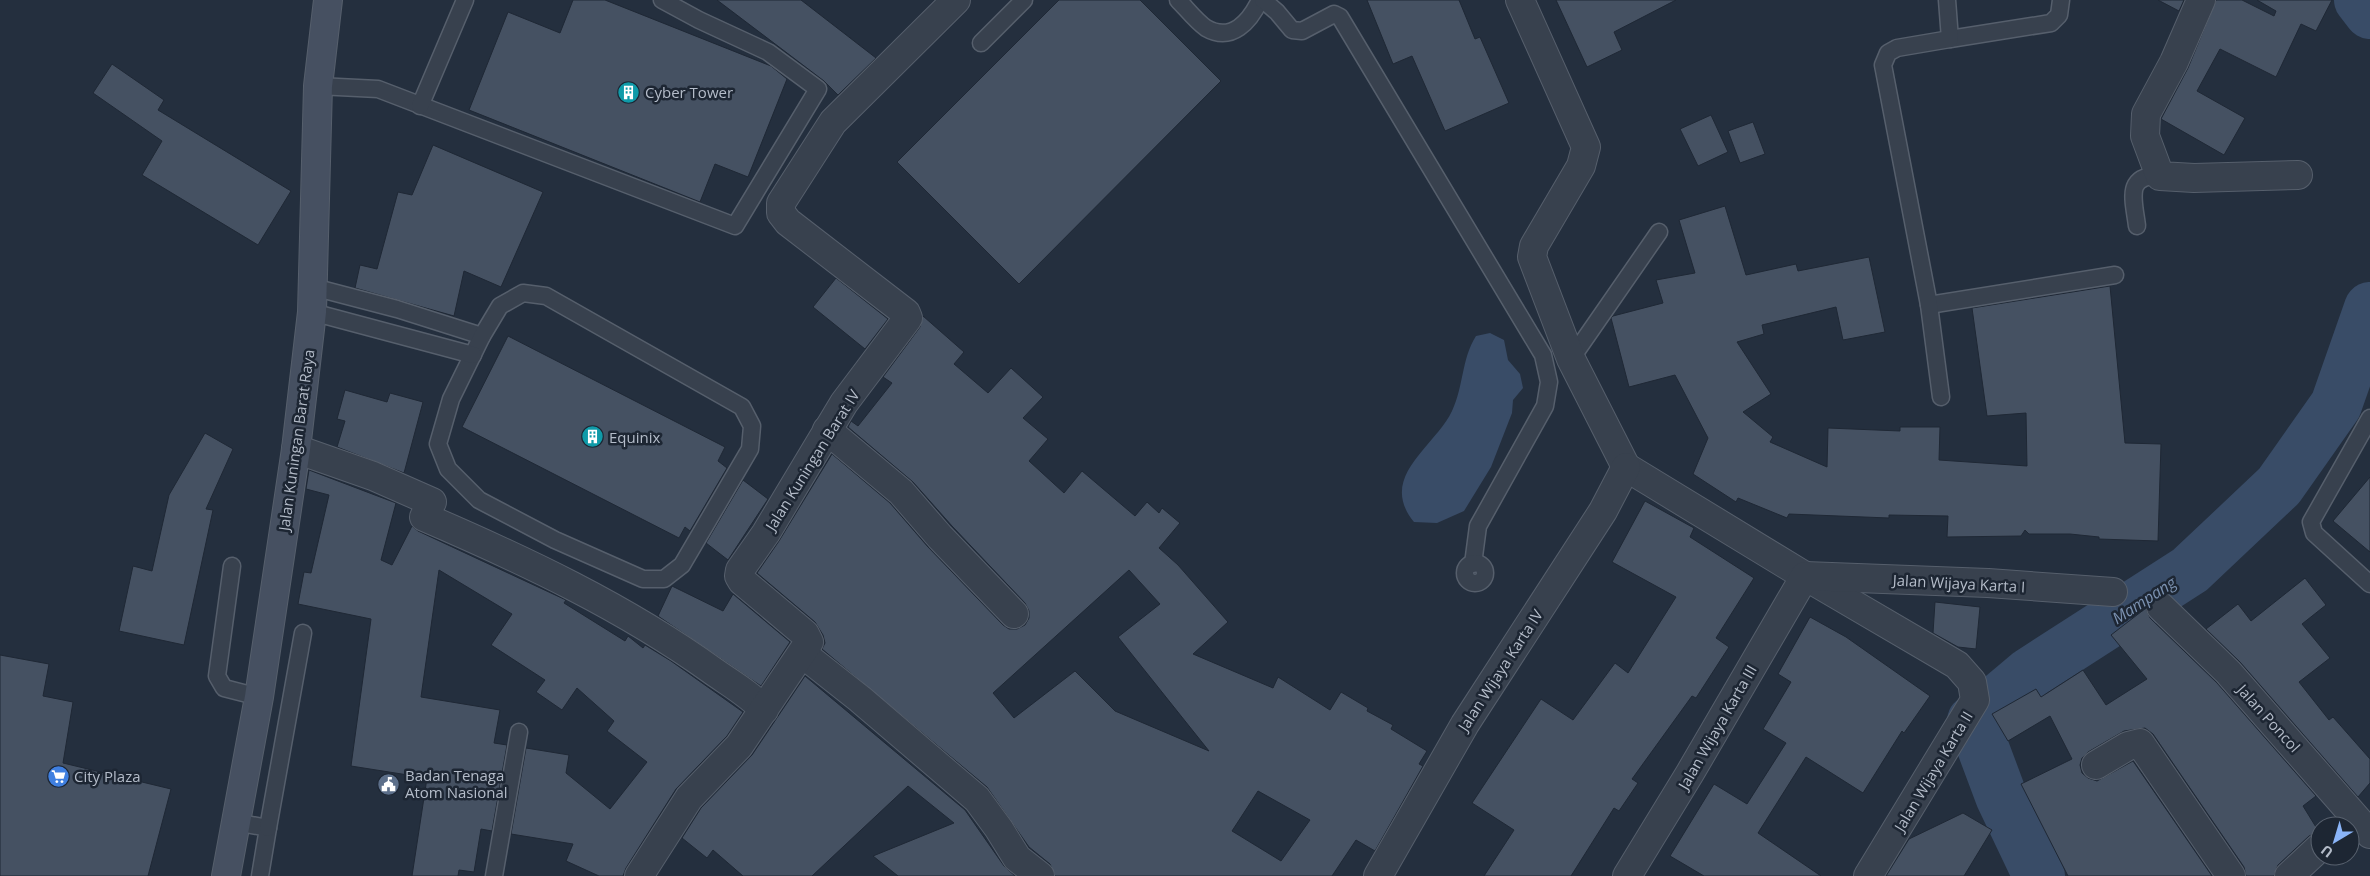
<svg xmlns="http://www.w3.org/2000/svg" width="2370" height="876" font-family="'Open Sans',sans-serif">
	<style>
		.water { fill: #394c67 }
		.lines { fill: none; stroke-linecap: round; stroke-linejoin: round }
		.river { stroke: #394c67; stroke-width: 52 }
		.building { fill: #455162; stroke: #1f2835; fill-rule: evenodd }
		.lane-casing { stroke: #565f6c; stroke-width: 19 }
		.street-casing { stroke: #565f6c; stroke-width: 30 }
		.secondary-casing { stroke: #565f6c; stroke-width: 30 }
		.lane { stroke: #38414e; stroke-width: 16 }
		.street { stroke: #38414e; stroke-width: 28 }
		.secondary { stroke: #465061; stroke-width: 28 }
		.labels { text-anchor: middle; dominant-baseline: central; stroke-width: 5; stroke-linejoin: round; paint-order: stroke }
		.poi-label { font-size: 15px; fill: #b4bcc9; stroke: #1d2633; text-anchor: start }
		.street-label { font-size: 15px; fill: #b4bcc9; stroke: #1d2633 }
		.water-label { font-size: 16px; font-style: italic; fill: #7c92b1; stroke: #1d2633 }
	</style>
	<rect width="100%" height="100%" fill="#242f3e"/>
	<path class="water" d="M1490,333L1504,340L1508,360L1520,374L1523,388L1513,400L1512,413L1491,467L1464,511L1437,523L1414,522C1377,477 1435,447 1452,411C1464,386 1461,360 1476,336Z"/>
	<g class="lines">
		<g class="river">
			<path d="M2360,0L2370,13"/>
			<path d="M2039,876L2001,796L1973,721L2030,673L2190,570L2279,486L2336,405L2370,308"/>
		</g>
	</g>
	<g class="building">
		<path d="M573,0H605L771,66L787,79L748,177L715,164L700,202L469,110L508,12L560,33Z"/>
		<path d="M717,0H801L876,58L838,95L824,81Z"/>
		<path d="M1059,0H1140L1221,81L1019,284L897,162Z"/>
		<path d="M1367,0H1459L1475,39L1480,37L1509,103L1445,131L1412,56L1393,64Z"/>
		<path d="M1556,0H1676L1614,32L1622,50L1587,67Z"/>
		<path d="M2158,0H2184L2179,11Z"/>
		<path d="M2216,0H2242L2274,16L2276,11L2257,0H2332L2316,31L2301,24L2276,77L2220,49L2197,91L2245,118L2224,155L2161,119L2188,68Z"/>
		<path d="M112,64L164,100L158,110L291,191L258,245L142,175L162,141L93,93Z"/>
		<path d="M1711,115L1728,152L1698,166L1680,129Z"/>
		<path d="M1753,122L1765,154L1740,163L1728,131Z"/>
		<path d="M433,145L543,192L501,287L464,271L454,316L355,288L360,265L377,269L398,192L412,195Z"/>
		<path d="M1725,206L1746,275L1796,264L1798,271L1869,257L1885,332L1843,340L1836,307L1762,325L1764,334L1737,342L1771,394L1743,412L1773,437L1770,442L1827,467L1828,428L1900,431V427H1940L1939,460L2027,466L2026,413L1987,416L1972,308L2110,286L2125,443L2161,444L2158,541L2099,539V537L2070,534H2029L2025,530L2021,536L1947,537L1948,516L1889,515V518L1789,514L1787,518L1738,498L1736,502L1693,474L1708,438L1675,375L1629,387L1611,318L1613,316L1663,303L1656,280L1695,273L1679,220Z"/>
		<path d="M836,278L888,319L865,349L813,307Z"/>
		<path d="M923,316L964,352L954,364L988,393L1011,368L1043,397L1023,418L1048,439L1029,461L1064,493L1082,471L1135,516L1147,502L1159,513L1162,508L1180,523L1159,548L1178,565L1228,622L1193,654L1273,688L1278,677L1330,710L1341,692L1368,708L1367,711L1393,725L1391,729L1427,751L1419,764L1423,766L1375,851L1356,840L1332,876H1055L1050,864L1029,847L987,787L822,649L825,643L823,635L815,622L757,573L779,541L832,454L890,503L928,547L1003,625L1009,629H1017L1025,625L1029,618V611L1025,603L952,526L913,482L848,427L851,421L858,426L892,383L883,377L920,327ZM1129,570L1160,604L1118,637L1209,751L1115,711L1075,671L1014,718L993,693ZM1258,791L1310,820L1281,861L1232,831Z"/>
		<path d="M508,336L725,447L718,461L727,468L690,531L685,527L679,538L462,427Z"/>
		<path d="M345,390L387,402L390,393L423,402L404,473L337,447L345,421L337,419Z"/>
		<path d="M205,433L233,449L206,509L213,510L184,645L119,631L133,566L152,571L169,495Z"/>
		<path d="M309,470L396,503L381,560L392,565L412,526L418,531L566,600L564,603L625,641L628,636L643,648L645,645L671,661L743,712L727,736L676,789L626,868L623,876H599L566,861L573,844L511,834L526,748L569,755L566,773L610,809L647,762L607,731L614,721L577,688L562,710L536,692L545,680L491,645L512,614L439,570L421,697L500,710L494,743L507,745L492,831L481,829L474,872L459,870L458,876H412L427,778L351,766L371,619L298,604L304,572L311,573L329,495L306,489Z"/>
		<path d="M2370,477V552L2333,521Z"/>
		<path d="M743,480L768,499L728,560L706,543Z"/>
		<path d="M1645,501L1694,528L1690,537L1754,578L1716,638L1729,647L1696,698L1692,696L1632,779L1638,783L1619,811L1614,808L1571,876H1484L1514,830L1472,803L1541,699L1573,720L1615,663L1628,673L1676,597L1612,562Z"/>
		<path d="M2305,578L2326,605L2302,624L2330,658L2299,682L2329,720L2333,717L2370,759V783L2358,797L2240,662L2206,629L2238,604L2251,621Z"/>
		<path d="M672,586L723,611L733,594L790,642L761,686L658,616Z"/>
		<path d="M1935,602L1980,607L1976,649L1958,647L1933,633Z"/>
		<path d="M2146,608L2150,618L2217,683L2316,796L2303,806L2319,832L2309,836L2278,865L2274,876H2246L2244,867L2153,734L2145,728L2124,731L2088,752L2082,758L2080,765L2082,773L2088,778L2097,781L2133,761L2212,876H2068L2021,784L2072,759L2050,716L2008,741L1992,714L2036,689L2041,697L2083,670L2106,705L2147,679L2111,635Z"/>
		<path d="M1810,617L1846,637L1930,696L1904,733L1902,731L1863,793L1806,757L1758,833L1821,876H1704L1670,856L1714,784L1747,804L1786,743L1763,729L1791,682L1778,674Z"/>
		<path d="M0,655L49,664L43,696L73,702L63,763L171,789L148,876H0Z"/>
		<path d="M805,676L965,810L1004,866L1015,876H898L873,856L954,823L908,786L812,876H743L713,850L707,858L682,838L701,808L752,755Z"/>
		<path d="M1963,813L1992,830L1964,876H1886L1909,839Z"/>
	</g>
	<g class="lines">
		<defs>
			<g id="lane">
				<path d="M1178,0C1186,8 1196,21 1206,28C1232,43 1250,21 1260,0"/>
				<path d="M1263,0L1277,12L1292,30L1302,31L1334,14L1340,17L1543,355L1549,382L1545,406L1478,526L1473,564"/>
				<path d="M1950,39L2051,23L2059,15L2061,0"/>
				<path d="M981,43L1024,0"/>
				<path d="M318,86L378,89L735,226L818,89L768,52L699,20L662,0"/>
				<path d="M420,106L465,0"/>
				<path d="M2137,226C2134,201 2124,174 2160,176"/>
				<path d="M313,287L397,309L482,336"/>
				<path d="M523,293L546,296L742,407L752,426L750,449L682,565L664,579H643L555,540L479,500L448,469L438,444L451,399L482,336L500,306Z"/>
				<path d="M1929,305L2115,275"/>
				<path d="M312,312L473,355"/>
				<path d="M1571,359L1659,232"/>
				<path d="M1941,397L1929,305L1883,65L1888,53L1897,48L1950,39L1947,0"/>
				<path d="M2370,418L2311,522L2314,533L2370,584"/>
				<circle cx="1475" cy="573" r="10"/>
				<path d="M232,566L217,676L224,688L259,697"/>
				<path d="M235,822L268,828L260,876"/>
				<path d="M268,828L303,633"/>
				<path d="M494,876L519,732"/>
			</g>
			<g id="street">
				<path d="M1520,0L1586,147L1581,166L1534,246L1532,257L1571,359L1626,467"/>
				<path d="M2201,0L2174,62L2146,114L2145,136L2160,176L2194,178L2298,175"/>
				<path d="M827,430L901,492L940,537L1014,614"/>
				<path d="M296,449L373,476L432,502L424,517C524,560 624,607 713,671C730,683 751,695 764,710"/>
				<path d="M1626,467L1805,576L1957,665L1972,682L1975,700L1868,876"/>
				<path d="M2161,607L2228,672L2370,834"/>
				<path d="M803,654L860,699L977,799L999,829L1017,858L1040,876"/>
				<path d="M2096,765L2128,746L2140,743L2231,876"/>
				<path d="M639,876L689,798L739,746L809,642L805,634L742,581L739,576L740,570L766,533L844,403L908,318L906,313L788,222L781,213V203L833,122L956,0"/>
				<path d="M1378,876L1465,724L1603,511L1626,467"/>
				<path d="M1627,876L1690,773L1805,576L1988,583L2113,592"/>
				<path d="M2289,876L2320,847"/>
			</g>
			<path id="secondary" d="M226,876L259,697L296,449L312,312L318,86L328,0"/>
		</defs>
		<use href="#lane" class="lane-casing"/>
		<use href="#street" class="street-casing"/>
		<use href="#secondary" class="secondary-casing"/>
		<use href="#lane" class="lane"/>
		<use href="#street" class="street"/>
		<use href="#secondary" class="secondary"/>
	</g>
	<defs>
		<symbol id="building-disc" viewBox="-11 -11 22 22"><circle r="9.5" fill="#0f9aa8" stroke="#1d2633"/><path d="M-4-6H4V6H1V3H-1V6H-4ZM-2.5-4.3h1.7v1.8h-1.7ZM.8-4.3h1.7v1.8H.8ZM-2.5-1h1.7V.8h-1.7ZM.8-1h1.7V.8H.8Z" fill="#fff"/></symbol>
		<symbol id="supermarket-disc" viewBox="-11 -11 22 22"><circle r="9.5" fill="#3f7fe0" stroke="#1d2633"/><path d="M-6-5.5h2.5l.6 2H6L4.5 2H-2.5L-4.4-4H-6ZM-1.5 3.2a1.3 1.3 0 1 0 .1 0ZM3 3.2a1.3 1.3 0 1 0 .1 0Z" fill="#fff"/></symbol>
		<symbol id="civic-disc" viewBox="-11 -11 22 22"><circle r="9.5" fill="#5c6f8a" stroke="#1d2633"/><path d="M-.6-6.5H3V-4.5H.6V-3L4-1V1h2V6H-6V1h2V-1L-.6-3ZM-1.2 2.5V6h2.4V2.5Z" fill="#fff"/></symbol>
	</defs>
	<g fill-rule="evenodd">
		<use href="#building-disc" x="616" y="80" width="25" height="25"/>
		<use href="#building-disc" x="580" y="424" width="25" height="25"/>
		<use href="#supermarket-disc" x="46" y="764" width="25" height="25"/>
		<use href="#civic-disc" x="376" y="772" width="25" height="25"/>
	</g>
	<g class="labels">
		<g class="poi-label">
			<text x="645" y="92">Cyber Tower</text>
			<text x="609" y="437">Equinix</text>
			<text x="405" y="775">Badan Tenaga<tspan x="405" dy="17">Atom Nasional</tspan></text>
			<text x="74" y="776">City Plaza</text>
		</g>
		<g class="street-label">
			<text transform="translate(296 440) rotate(-82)">Jalan Kuningan Barat Raya</text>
			<text transform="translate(812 460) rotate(-58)">Jalan Kuningan Barat IV</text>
			<text transform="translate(1959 583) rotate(3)">Jalan Wijaya Karta I</text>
			<text transform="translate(1500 670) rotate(-57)">Jalan Wijaya Karta IV</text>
			<text transform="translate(2269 718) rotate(48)">Jalan Poncol</text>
			<text transform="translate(1717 727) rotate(-60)">Jalan Wijaya Karta III</text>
			<text transform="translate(1933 771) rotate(-59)">Jalan Wijaya Karta II</text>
		</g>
		<g class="water-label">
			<text transform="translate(2144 600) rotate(-33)">Mampang</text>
		</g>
	</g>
	<g transform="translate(2335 841) rotate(218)"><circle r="24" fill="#1d2633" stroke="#59626f"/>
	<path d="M0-4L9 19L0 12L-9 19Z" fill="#8ab4f8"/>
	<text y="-8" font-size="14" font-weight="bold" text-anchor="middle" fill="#b4bcc9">U</text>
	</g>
</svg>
